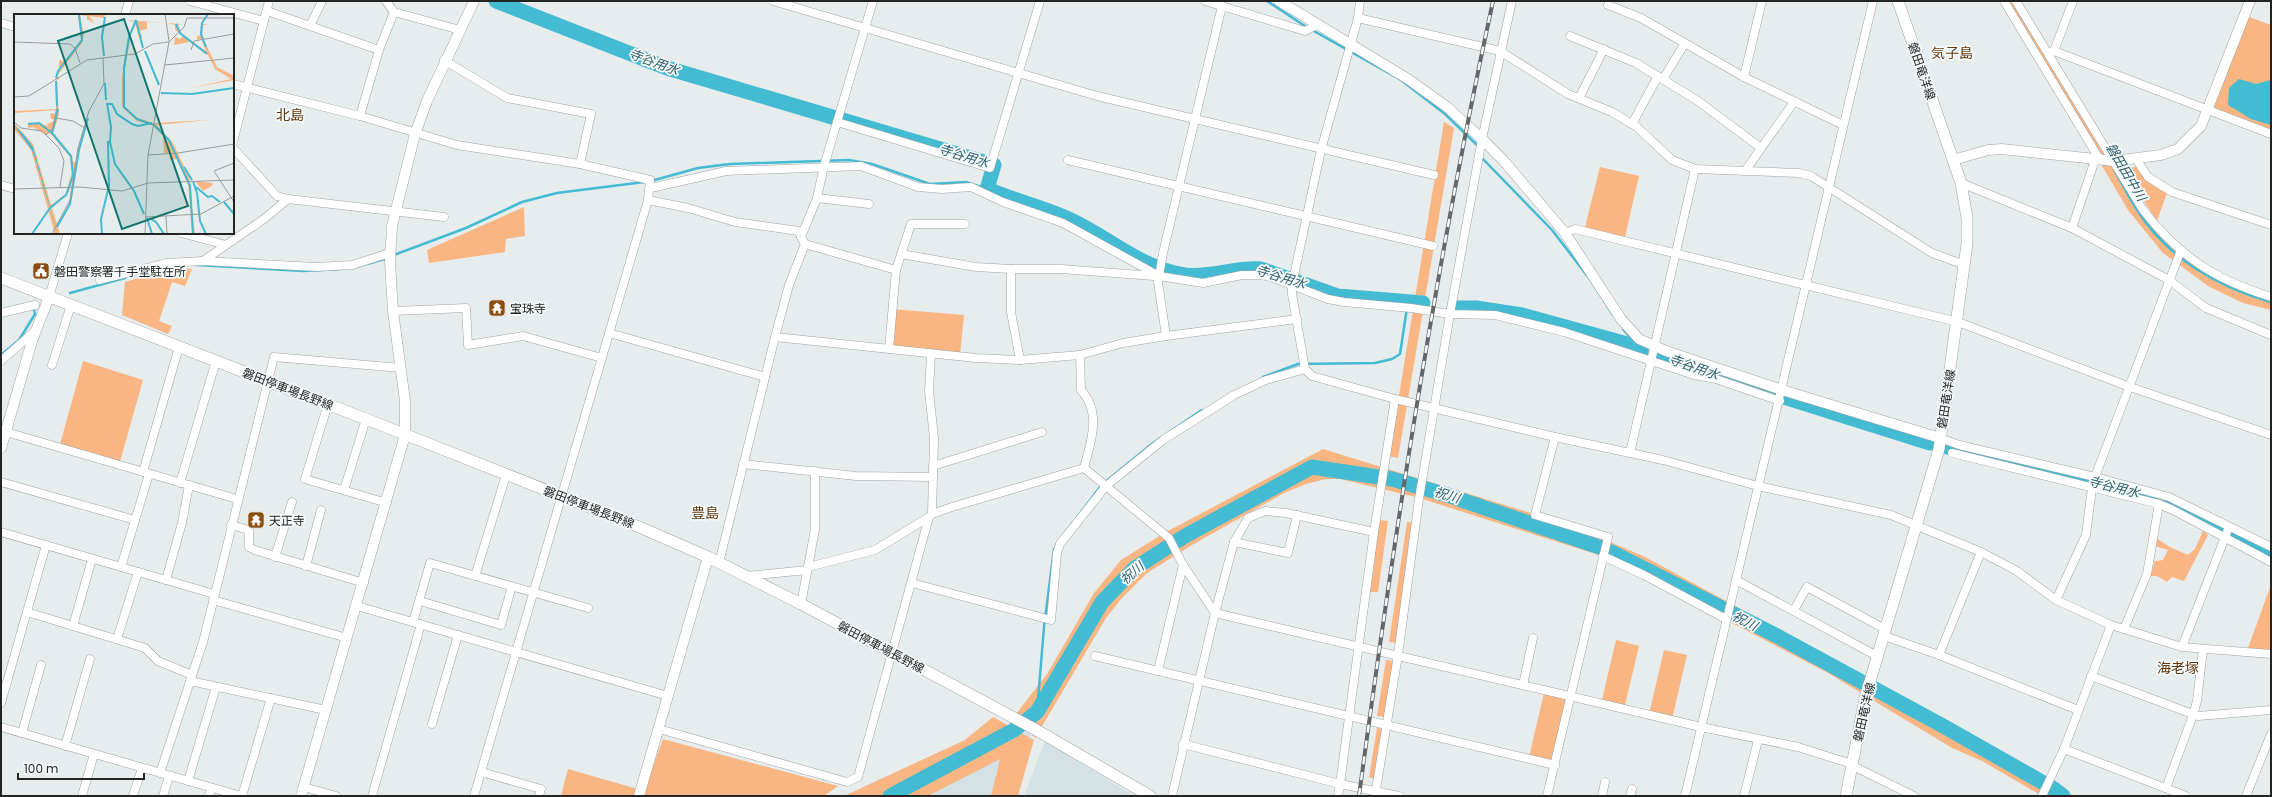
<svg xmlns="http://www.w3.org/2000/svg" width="2272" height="797" font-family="Poppins,'Noto Sans JP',sans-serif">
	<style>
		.built { fill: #d4e2e6 }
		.green { fill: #fab682 }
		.water { fill: #43bbd3 }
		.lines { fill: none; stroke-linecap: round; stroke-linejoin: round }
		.stream { stroke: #43bbd3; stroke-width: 2.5 }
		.river { stroke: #43bbd3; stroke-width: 15 }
		.minor-casing { stroke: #9fa3a5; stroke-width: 9 }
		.tertiary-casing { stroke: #9fa3a5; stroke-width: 11 }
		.secondary-casing { stroke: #9fa3a5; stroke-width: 12 }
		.minor { stroke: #fff; stroke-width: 8 }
		.tertiary { stroke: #fff; stroke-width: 10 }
		.secondary { stroke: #fff; stroke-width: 11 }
		.rail-casing { stroke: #646768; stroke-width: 4 }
		.rail { stroke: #f4f9fa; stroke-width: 2.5; stroke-dasharray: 8; stroke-linecap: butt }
		.labels { text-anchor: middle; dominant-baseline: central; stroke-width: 3.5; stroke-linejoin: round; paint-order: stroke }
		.street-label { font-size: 12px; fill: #232525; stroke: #f4f9fa }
		.poi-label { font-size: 12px; fill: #232525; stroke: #f4f9fa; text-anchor: start }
		.water-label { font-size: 13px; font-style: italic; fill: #2e5f6a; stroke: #f4f9fa }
		.quarter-label { font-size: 14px; fill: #623710; stroke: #f4f9fa }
		.inset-river { fill: none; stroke: #43bbd3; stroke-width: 2 }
		.inset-road { fill: none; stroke: #999c9d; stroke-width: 1 }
		.view { fill: #0f766e; fill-opacity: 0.15; stroke: #0f766e; stroke-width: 2 }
		.inset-edge { fill: none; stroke: #232525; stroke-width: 2 }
	</style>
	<rect width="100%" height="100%" fill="#e7eced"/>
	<g class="built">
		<path d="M1033,728L1009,796H907Z"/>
		<path d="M1045,741L1134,796H1024Z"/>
	</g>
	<g class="green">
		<path d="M2005,1H2016L2143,209L2192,260L2271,297V310L2243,303L2208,286L2162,252L2128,210Z"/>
		<path d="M2241,14L2271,25V134L2211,110Z"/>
		<path d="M1444,122L1454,128L1398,458L1389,456Z"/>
		<path d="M2140,166L2168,190L2157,221L2123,169Z"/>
		<path d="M1600,167L1639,176L1624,241L1584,231Z"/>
		<path d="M524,207L525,236L506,239L505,252L429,263L427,250Z"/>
		<path d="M172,268L192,269L185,286L172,282L159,321L172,326L168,334L122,315L125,282Z"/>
		<path d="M892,309L964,315L960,355L889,349Z"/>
		<path d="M83,361L143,380L119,465L59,448Z"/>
		<path d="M1323,449L1573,526L1645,557L1955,725L2039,772L2073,796H2047L2037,793L1982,761L1952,748L1828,673L1605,557L1416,497L1340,479H1326L1306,484L1284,493L1192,545L1147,573L1122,598L1106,618L1035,738L1016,714L1047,674L1094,593L1121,560L1166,532Z"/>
		<path d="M1380,520L1388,521L1378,592H1370Z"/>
		<path d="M1407,522L1416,523L1397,643L1389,642Z"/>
		<path d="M2203,531L2208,535L2184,581L2172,577L2167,582L2157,576H2150L2155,561L2163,560L2168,550L2152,545L2156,538L2170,547L2188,555L2195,549Z"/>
		<path d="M2271,585V655L2248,648Z"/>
		<path d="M1616,640L1639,646L1624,709L1601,704Z"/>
		<path d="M1664,650L1687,655L1672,719L1649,714Z"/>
		<path d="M1386,660L1394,661L1385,717L1377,716Z"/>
		<path d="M1544,693L1566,698L1552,762L1529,757Z"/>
		<path d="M993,717L1034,740L1018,796H991L1000,759L928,796H844L965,740Z"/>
		<path d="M1377,728L1383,729L1375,779L1369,777Z"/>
		<path d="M663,739L838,786L824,796H642Z"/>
		<path d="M568,769L641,790L639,796H561Z"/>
	</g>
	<path class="water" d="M2239,79L2256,84L2271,80V125L2251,119L2228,105L2229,88Z"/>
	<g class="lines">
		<g class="stream">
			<path d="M1267,1L1308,28"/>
			<path d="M1312,30L1401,80L1445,114L1477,145"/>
			<path d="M1481,157L1552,230L1592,282L1613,315"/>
			<path d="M2115,171C2122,183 2128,196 2136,208C2166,257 2217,287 2271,302"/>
			<path d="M651,181L698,168L730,164L849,160L872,164L930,184L966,182L987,189"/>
			<path d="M394,255L466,228L522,202L557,193L644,182"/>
			<path d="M196,265L303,271L341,269"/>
			<path d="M356,267L388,258"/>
			<path d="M70,293L125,278"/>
			<path d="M1623,329L1638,347"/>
			<path d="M1,355L19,340L35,314L33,306"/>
			<path d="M1263,377L1298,364L1375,363L1392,359L1400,354L1408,301"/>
			<path d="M1104,483L1153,443L1202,410"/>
			<path d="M1056,545L1100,487"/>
			<path d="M1037,712L1044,627L1054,549"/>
		</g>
		<g class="river">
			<path d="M496,1L667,68L994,165L987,189C1015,201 1046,208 1073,221C1110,239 1143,269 1185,275C1211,278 1235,267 1261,269L1338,296L1423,303"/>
			<path d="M1454,308H1476L1522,315L1638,347L1774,394L1930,443"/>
			<path d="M1947,447L2159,498L2271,555"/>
			<path d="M890,796L1014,730L1037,712L1102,602L1135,568L1185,536L1312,467L1392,479L1447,495L1605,549L1779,637L1945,727L2054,789L2063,796"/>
		</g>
		<defs>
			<g id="minor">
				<path d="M190,1L264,21"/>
				<path d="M386,1L394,12L460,30"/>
				<path d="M773,1L1097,96L1434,175"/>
				<path d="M1205,1L1305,31L1317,25"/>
				<path d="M1360,1L1358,18L1321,150L1292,285V294L1305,369L1312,376L1395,399L1555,437L1663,460L1758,486L1891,515L1981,552L2017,571L2056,600L2111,625L2182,647L2271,654"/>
				<path d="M2004,1L2100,160"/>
				<path d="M2016,1L2143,210C2180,257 2214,279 2271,297"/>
				<path d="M1608,5L1641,18L1744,77L1843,125"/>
				<path d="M267,11L379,50"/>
				<path d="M125,15L129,1"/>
				<path d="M1358,18L1500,51L1568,94L1612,112L1637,127L1672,160L1695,169L1799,173L1811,176L1932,253L1965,265"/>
				<path d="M1,23L15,27"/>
				<path d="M310,26L322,1"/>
				<path d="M1570,36L1636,63L1698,101L1761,148"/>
				<path d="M2054,51L2271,134"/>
				<path d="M2049,53L2054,51L2073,1"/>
				<path d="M444,60L507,98L591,114L580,164"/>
				<path d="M1744,77L1762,1"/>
				<path d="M1663,79L1685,43"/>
				<path d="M233,84L360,116L457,145L580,164L650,180L648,200L474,796"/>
				<path d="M1579,98L1604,49"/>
				<path d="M360,116L379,50L394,12"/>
				<path d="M837,122L990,168L1040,1"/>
				<path d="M1632,124L1658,76"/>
				<path d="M233,142L269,1"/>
				<path d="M233,148L277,196L288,199L444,217"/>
				<path d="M2136,159L2148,177L2172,192L2271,225"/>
				<path d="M1068,160L1433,246"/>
				<path d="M1745,171L1794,102"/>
				<path d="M1961,183L2072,228L2169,280L2206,308L2271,335"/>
				<path d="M1,185L15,189"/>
				<path d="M651,188L726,171L861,166L918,187L942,189L971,187L1003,202L1063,223L1159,276L1203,283L1242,275H1256L1268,276L1328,299L1344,302L1411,308L1450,314L1495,315L1564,332L1694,375L1716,379L1780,401"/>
				<path d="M817,198L869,204"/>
				<path d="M648,200L688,208L735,222L799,231L801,237"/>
				<path d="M2072,228L2095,160"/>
				<path d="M181,233L226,245L264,219L288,199"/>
				<path d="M1565,233L1575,229L1958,322L2130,387L2271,435"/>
				<path d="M805,244L896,270"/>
				<path d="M901,254L976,267L1011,269H1061L1154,276"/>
				<path d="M203,261L226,245"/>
				<path d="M1011,269V312L1020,360"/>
				<path d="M100,280L166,263L203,261L316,267L352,265L390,253"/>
				<path d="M49,297L68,233"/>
				<path d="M393,311L466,308L468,345L523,336L602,358"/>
				<path d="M1,313L35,305"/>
				<path d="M609,333L765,377"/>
				<path d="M1166,336L1158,282L1163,253L1222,6"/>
				<path d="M775,337L976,358L1020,360L1080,355L1123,343L1166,336L1297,319"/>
				<path d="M889,349L896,270L911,224H965"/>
				<path d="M1,361L36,330"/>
				<path d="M52,365L71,305"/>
				<path d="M328,404L305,479L387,503"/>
				<path d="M6,432L237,499"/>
				<path d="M1940,438L1959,445L2095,477L2169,497L2271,547"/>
				<path d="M1630,453L1695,169"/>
				<path d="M1952,453L2159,504L2173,510L2271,562"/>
				<path d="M743,464L856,476L933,477"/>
				<path d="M933,466L1042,432"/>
				<path d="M1084,468L1169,538L1183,565L1215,613L1701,727L1798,747L1852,764"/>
				<path d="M143,472L179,347"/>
				<path d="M1,482L135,520"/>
				<path d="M180,483L216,361"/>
				<path d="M344,490L366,419"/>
				<path d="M932,514L952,507L1084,468C1091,441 1102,413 1081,390L1080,355"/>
				<path d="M231,525L249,530V547L255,550L364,583"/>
				<path d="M1,532L214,594"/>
				<path d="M1234,542L1288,553L1297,515"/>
				<path d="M1603,556L1644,575L1726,619"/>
				<path d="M275,557L292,502"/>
				<path d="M719,563L775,337L789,285L805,244L801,237L817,198L824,166L873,1"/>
				<path d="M306,566L321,510"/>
				<path d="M121,567L149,474"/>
				<path d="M808,567L815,529V471"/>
				<path d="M475,576L506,475"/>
				<path d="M747,576L807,570"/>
				<path d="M166,580L182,523L189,485"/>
				<path d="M1736,580L1877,656"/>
				<path d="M912,583L1051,620L1057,553L1060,544L1106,486L1163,440L1234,395L1266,380L1305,369"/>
				<path d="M213,600L347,638"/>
				<path d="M2056,600L2086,535L2092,488L2095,477L2181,250"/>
				<path d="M420,601L501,625L512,586"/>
				<path d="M801,604L808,567L875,550L929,517"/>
				<path d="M357,606L668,696"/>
				<path d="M1794,610L1807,587L1885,629"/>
				<path d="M27,612L145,648L158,661L192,675"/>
				<path d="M413,622L430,563L588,608"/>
				<path d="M73,626L92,559"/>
				<path d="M2124,629L2147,574L2159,504"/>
				<path d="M1884,636L1939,655L2078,710"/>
				<path d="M117,639L138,572"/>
				<path d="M2182,647L2229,527"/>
				<path d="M1939,655L1981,552"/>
				<path d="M1095,656L1555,765"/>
				<path d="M1158,671L1183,565"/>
				<path d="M2091,676L2198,716L2271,710"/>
				<path d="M190,681L326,710"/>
				<path d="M1523,685L1533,638"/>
				<path d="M1,703L46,545"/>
				<path d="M432,724L458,635"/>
				<path d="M1,727L241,796"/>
				<path d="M659,729L847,782L858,777L929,517L932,514L934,438L929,391L931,354"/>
				<path d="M22,733L41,665"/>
				<path d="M1183,744L1340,784L1374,532L1395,399"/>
				<path d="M65,746L90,659"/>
				<path d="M2064,749L2186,796"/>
				<path d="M1851,765L1914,796"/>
				<path d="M481,772L541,789L539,796"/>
				<path d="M160,773L203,642L274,357L401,368"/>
				<path d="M188,781L216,687"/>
				<path d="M304,787L336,796"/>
				<path d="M2166,788L2193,715L2197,701L2203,649"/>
				<path d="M82,796L94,754"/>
				<path d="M133,796L142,768"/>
				<path d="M163,796L169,776"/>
				<path d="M209,796L212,788"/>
				<path d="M242,796L271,698"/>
				<path d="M372,796L421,624"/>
				<path d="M1172,796L1215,613L1234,542L1248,518L1265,511L1286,513L1374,532"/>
				<path d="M1338,796L1340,784L1399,796"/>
				<path d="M1375,796L1398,655L1419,499L1450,314L1482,139L1512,1"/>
				<path d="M1547,796L1608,537L1535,515L1555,437"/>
				<path d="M1602,796L1605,782"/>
				<path d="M1630,796L1632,789"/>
				<path d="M1685,796L1873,1"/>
				<path d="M1744,796L1758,740"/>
				<path d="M2042,796L2064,749L2111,625"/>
				<path d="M2246,796L2271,734"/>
			</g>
			<g id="tertiary">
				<path d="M1279,1L1408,79L1447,107L1482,139L1503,160L1565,233L1621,319L1639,339L1666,351L1782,390L1940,438"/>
				<path d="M1953,160L1988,150L2002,149L2114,161L2161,155L2178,149L2201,126L2250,1"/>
				<path d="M1,448L32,341L49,297"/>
				<path d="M301,796L405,435V401L393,311L390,262L392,226L415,134L427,101L474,1"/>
				<path d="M639,796L708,557"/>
			</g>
			<g id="secondary">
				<path d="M1,278L366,419L637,526L708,557L801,604L1033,728L1150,796"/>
				<path d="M1846,796L1865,698L1939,449L1967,244V218L1961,183L1898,1"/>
			</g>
		</defs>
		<use href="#minor" class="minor-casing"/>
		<use href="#tertiary" class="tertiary-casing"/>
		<use href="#secondary" class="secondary-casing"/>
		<use href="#minor" class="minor"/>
		<use href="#tertiary" class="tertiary"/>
		<use href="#secondary" class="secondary"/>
		<defs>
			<path id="rail" d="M1359,796C1395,529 1436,264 1493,1"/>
		</defs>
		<use href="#rail" class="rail-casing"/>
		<use href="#rail" class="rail"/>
	</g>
	<defs>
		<symbol id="civic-square" viewBox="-11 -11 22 22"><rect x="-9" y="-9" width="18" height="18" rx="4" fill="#8c4e12" stroke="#f4f9fa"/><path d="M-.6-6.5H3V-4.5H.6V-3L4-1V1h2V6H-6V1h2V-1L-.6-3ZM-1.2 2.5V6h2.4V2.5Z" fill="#fff"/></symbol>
		<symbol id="temple-square" viewBox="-11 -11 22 22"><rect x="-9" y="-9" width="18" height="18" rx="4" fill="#8c4e12" stroke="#f4f9fa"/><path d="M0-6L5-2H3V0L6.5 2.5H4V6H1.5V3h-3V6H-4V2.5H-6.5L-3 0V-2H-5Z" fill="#fff"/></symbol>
	</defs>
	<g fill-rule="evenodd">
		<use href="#civic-square" x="31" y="261" width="20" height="20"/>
		<use href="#temple-square" x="487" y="298" width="20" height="20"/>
		<use href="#temple-square" x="246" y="510" width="20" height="20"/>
	</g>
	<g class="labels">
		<g class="street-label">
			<text transform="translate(1922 71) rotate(71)">磐田竜洋線</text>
			<text transform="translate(288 389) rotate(21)">磐田停車場長野線</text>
			<text transform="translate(1946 399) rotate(-81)">磐田竜洋線</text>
			<text transform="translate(589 507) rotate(21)">磐田停車場長野線</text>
			<text transform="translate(881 647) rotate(28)">磐田停車場長野線</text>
			<text transform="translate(1864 712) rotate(-77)">磐田竜洋線</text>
		</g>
		<g class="poi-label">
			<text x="54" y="271">磐田警察署千手堂駐在所</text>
			<text x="510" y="308">宝珠寺</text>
			<text x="269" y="520">天正寺</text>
		</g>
		<g class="water-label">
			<text transform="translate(654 62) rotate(20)">寺谷用水</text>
			<text transform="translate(964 156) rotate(17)">寺谷用水</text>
			<text transform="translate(2126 172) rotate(59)">磐田田中川</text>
			<text transform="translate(1281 277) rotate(17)">寺谷用水</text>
			<text transform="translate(1694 367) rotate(19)">寺谷用水</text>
			<text transform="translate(2114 487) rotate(14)">寺谷用水</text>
			<text transform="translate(1447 495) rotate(17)">祝川</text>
			<text transform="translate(1132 573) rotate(-41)">祝川</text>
			<text transform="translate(1745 621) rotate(27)">祝川</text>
		</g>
		<g class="quarter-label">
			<text x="1952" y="53">気子島</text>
			<text x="290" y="115">北島</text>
			<text x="705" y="513">豊島</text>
			<text x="2178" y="668">海老塚</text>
		</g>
	</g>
	<g transform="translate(14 14)">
		<rect width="220" height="220" fill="#e7eced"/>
		<path d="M60,0L91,1L90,4L75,2L81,9L78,7L75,9L77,6H73V2L66,1L70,21L68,29L43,62L46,64L43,66L45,101L39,119L58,142L59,148H63L55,178L38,194L46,220H41L17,136L0,115V109L19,130L37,191L52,180L58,157L56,143L36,119L32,121L19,113L14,114V110L25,109L34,112L33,110L42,106L37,105L36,99L43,100V96L0,99V97L43,95L42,62L45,55V46L52,47L49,51L67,27L64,1ZM113,6L151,9L133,8V15L124,17L128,21L127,30L123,17L122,11L117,19L109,67L111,93L123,104L140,109L196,106L143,111L159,129L175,163L181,220H178L174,170L163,145L156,146L155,139H150L149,123L154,127L138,111L123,107L108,93V63L114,25L121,8ZM154,9L166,10L164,12L168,20L192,37L187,25L183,26V22L187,21L188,10H195L189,11L188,23L203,53L220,62V66L177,74L217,65L201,55L194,41L172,24L175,28L160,31L161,23L166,25L169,22L161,16V11ZM181,167L198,169L199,171L189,177Z" fill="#fab682"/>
		<path d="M0,111L11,122L19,133L44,220L19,138Z" fill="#43bbd3"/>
		<path class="inset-river" d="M122,6L129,34M122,6L115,23L110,54V93L123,105L140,111L155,126L176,172L179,220M162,10L166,19L193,40M192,33L187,20L188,9L194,0M131,37L145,71M90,42L88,23L91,3M42,64L44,57L68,26L65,0M42,67L43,92M91,69L92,86M147,79L178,80L220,74M93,90H98L103,100L118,110L124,112L138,109M14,110L25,109L38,119M38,119L44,95M96,128L101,150L120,177L130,200M170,153L178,166M179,167L183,179L186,207L192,220M182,173L194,183L198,182L206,188M210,188L220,200M133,204L138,220M135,204L142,208L150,220M43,213L56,190L65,136L74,104M18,220L36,194L52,181L59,162L57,142L38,119M88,220L87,205L95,172L94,128H96L97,113L93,89"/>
		<path class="inset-road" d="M151,0L155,27M0,28L56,30L61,34L66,49M177,36L180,27L220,20M151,51L220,44M0,83L15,82L73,46L121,40L139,30L155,28M42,104L59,107L71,114M0,108L7,114L28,117L45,134L50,147L46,173M32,121L39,114L43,92M134,141L164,139L220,130M220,149L200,157L220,188M0,175L66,173L108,177L134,169L220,166M152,202L153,220M131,203L187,200L220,182M38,220L56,186L64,134L75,97L90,70L89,44M131,220L134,141L155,28L170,13L173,4H220"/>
		<path class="view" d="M110,5L174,192L108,215L44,27Z"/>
		<rect width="220" height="220" class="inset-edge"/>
	</g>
	<rect width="2272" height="797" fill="none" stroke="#232525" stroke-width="4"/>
	<path d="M18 773v6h126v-6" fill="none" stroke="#232525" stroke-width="2"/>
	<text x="24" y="773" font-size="12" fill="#232525" stroke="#f4f9fa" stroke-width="3" paint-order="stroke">100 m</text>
</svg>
